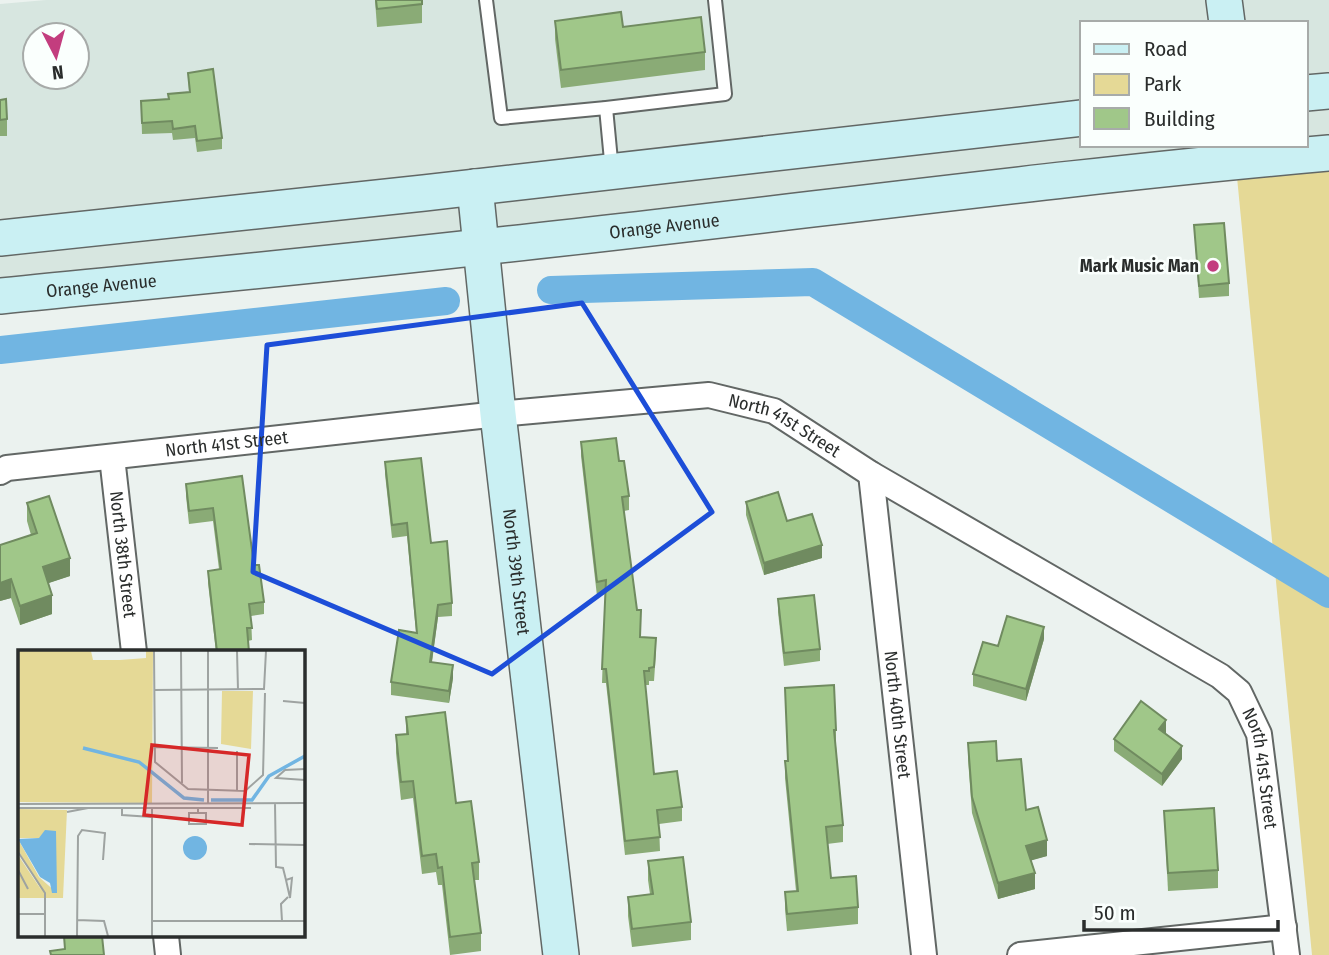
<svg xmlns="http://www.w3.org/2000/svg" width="1329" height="955" font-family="'Fira Sans Condensed',sans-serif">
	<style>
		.built { fill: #d7e6e0; fill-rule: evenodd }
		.green { fill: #e5d996 }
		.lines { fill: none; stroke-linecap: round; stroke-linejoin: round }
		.canal { stroke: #71b5e2; stroke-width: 28 }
		.lane-casing { stroke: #626765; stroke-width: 16 }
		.street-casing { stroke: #626765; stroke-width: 28 }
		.secondary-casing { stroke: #626765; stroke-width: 38 }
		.lane { stroke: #fff; stroke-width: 12 }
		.street { stroke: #fff; stroke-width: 24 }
		.secondary { stroke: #caf0f3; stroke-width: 35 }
		.wall { fill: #8aab76 }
		.shaded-wall { fill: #708b60 }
		.building { fill: #a0c789; stroke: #708b60; stroke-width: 2 }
		.marked { fill: none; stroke: #1d4ed8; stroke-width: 5; stroke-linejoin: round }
		.poi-dot { fill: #c33d7e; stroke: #fafffd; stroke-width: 2.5 }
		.labels { text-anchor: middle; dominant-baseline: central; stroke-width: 5; stroke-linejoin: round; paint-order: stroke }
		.street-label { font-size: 18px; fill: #2a2d2c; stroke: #fafffd }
		.poi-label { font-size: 18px; font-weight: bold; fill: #2a2d2c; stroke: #fafffd; text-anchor: end }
		.inset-river { fill: none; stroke: #71b5e2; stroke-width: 3.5 }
		.inset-road { fill: none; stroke: #9ea3a1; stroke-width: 2 }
		.view { fill: #d62828; fill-opacity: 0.15; stroke: #d62828; stroke-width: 3.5 }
		.inset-edge { fill: none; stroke: #2a2d2c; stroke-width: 3.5 }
	</style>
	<rect width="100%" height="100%" fill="#ebf2ef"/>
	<g class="built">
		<path d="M46,0H1211L1213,23H1082V103L0,223V4ZM35,35H77V77H35Z"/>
		<path d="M1238,0H1329V76L1306,78V23H1240Z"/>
		<path d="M1329,106V138L1306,140V109Z"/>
		<path d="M1082,134V145H1226L697,207L493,228L490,200Z"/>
		<path d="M464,203L467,231L0,279V253Z"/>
	</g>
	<path class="green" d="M1329,169V955H1312L1237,177Z"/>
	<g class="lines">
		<g class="canal">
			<path d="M551,290L813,282L1329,594"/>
			<path d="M0,350L446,301"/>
		</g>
		<defs>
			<g id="lane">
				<path d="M486,0L501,118L606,108L725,94L715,0"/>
				<path d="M606,108L612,171"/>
			</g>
			<g id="street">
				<path id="s1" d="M112,457L134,652"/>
				<path id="s2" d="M0,472L7,468L498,414L709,395L774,411L871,474L1220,676L1239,692L1259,734L1287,955"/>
				<path id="s3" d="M871,474L924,955"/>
				<path d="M166,936L168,955"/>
				<path d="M1020,955L1284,927"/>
			</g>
			<g id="secondary">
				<path d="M1224,0L1227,23"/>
				<path d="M1306,93L1329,91"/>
				<path id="s4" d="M475,187L498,414L561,955"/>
				<path d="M0,238L424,193L1082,118"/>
				<path id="s5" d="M0,296C160,280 321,265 481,247C764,217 1046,178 1329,153"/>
			</g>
		</defs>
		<use href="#lane" class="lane-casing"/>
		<use href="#street" class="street-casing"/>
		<use href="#secondary" class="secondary-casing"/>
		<use href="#lane" class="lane"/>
		<use href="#street" class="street"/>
		<use href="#secondary" class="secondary"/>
	</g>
	<g class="wall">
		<path d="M375,0H422V23L377,27Z"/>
		<path d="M555,21L623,27L705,52V70L561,88L555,39Z"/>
		<path d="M188,73L222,138V149L197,152L195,138L173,140L172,133L142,134L141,101L168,99L189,92Z"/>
		<path d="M0,100L7,119V136H0Z"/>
		<path d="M1194,225L1229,283V296L1199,298Z"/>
		<path d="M581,442L619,461L629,496V510L624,511L637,610L641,624V637L656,652L654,681H649V685H645L654,774L682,807V821L659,824L660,851L625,855L606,683H602L605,594L597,596L581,456Z"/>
		<path d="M385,462L431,543L452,603V616L438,617L432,662L453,678L449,703L391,695V682L416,632L407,536L392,538L385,474Z"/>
		<path d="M242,476L254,565L264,602V614L251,616L252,640L248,641L249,652H216L208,583V571L219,569L213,521L189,524L186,496V484Z"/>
		<path d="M746,502L787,521L822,558L764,575L746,515Z"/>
		<path d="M27,503L70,576L48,583L52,614L20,625L11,598L0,601V545L31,535L27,521Z"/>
		<path d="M778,599L820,649V661L784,666L778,612Z"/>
		<path d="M1044,639L1026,701L973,686V674Z"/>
		<path d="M785,688L836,730V746L843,825V842L827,844L831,878L858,907V924L787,931L785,909V892L796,891L785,778V761H788Z"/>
		<path d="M406,717L456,803L479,862V880H474L481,933V951L450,955L442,885H438L436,872L422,874L413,798L401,800L396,753V735L406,734Z"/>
		<path d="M1166,733L1165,734L1182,759L1162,786L1114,751V739Z"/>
		<path d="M968,743L997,761L1047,856L1031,860L1035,889L998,899L972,813L968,759Z"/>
		<path d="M1164,811L1218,870V888L1168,891Z"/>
		<path d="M648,861L691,922V940L632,947L628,916V897L650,894L648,880Z"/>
	</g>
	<g class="shaded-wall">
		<path d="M822,545V558L764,575V563Z"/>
		<path d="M70,558V576L43,585V567Z"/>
		<path d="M11,579V598L0,601V583Z"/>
		<path d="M52,595V614L20,625V606Z"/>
		<path d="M438,605V617L430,675V662Z"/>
		<path d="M1044,627V639L1026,701V689Z"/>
		<path d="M453,665V678L449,703V691Z"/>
		<path d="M1166,720V733L1159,742V729Z"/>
		<path d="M1182,746V759L1162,786V774Z"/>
		<path d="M1047,840V856L1026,862V846Z"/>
		<path d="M1035,873V889L998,899V883Z"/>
	</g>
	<g class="building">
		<path d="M376,0H422V4L377,9Z"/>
		<path d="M621,12L623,27L701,17L705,52L561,70L555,21Z"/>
		<path d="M213,69L222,138L197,141L195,126L173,129L172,121L142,123L141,101L169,99L168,94L190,92L188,73Z"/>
		<path d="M6,99L7,119L0,120V100Z"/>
		<path d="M1224,223L1229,283L1199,286L1194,225Z"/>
		<path d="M616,438L619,461H624L629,496L622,497L637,610H641L640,637L656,638L654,667L649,668V671H644L654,774L677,771L682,807L657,810L660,837L625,841L606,669H602L606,580L597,582L581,442Z"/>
		<path d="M421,458L431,543L447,541L452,603L438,605L430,662L453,665L449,691L391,682L399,630L417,633L407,523L392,525L385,462Z"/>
		<path d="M242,476L254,565H259L264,602L249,604L252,628H247L249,652H217L208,571L221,569L213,508L189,511L186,484Z"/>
		<path d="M778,492L787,521L812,514L822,545L764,563L746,502Z"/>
		<path d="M49,496L70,558L43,567L52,595L20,606L11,579L0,583V545L37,533L27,503Z"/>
		<path d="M814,595L820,649L784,653L778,599Z"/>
		<path d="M1007,616L1044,627L1026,689L973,674L983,642L998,646Z"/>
		<path d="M834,685L836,730H834L843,825L826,827L831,878L856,876L858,907L787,914L785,892L798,891L785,761H788L785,688Z"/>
		<path d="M1141,701L1166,720L1159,729L1182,746L1162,774L1114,739Z"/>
		<path d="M445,712L456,803L471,801L479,862L472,863L481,933L450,937L442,867L438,868L436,854L422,856L413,781L401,782L396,735L408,734L406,717Z"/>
		<path d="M996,741L997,761L1021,759L1026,810L1038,807L1047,840L1026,846L1035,873L998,883L972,797L968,743Z"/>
		<path d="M1214,808L1218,870L1168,873L1164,811Z"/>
		<path d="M683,857L691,922L632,929L628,897L653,894L648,861Z"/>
		<path d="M64,936H102L104,955H51L50,951L65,949Z"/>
	</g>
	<path class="marked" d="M582,303L712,512L492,674L253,572L267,345Z"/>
	<circle class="poi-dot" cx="1213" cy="266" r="7"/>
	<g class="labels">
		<g class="street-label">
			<text stroke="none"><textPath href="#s5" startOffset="668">Orange Avenue</textPath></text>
			<text stroke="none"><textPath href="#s5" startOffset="102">Orange Avenue</textPath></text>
			<text stroke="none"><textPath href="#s2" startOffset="796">North 41st Street</textPath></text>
			<text stroke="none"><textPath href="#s2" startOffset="229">North 41st Street</textPath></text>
			<text stroke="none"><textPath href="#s1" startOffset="98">North 38th Street</textPath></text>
			<text stroke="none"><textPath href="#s4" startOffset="387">North 39th Street</textPath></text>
			<text stroke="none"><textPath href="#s3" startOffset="242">North 40th Street</textPath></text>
			<text stroke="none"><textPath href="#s2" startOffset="1405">North 41st Street</textPath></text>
		</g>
		<g class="poi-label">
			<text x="1199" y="266">Mark Music Man</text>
		</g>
	</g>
	<g transform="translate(18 650)">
		<rect width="287" height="287" fill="#ebf2ef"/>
		<path d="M0,1H73L75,10H102L128,8V1H135L134,153L0,152ZM204,41H235L233,99L203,94ZM0,159L49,160L45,248H0V205L24,241L0,200V189L21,227L39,243L21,188H0Z" fill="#e5d996"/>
		<path d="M27,180L38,181L39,243H34L32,233L22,227L0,189L21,188ZM165 198a12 12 0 1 1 24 0a12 12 0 1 1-24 0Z" fill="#71b5e2"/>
		<path class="inset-river" d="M65,98L121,112L166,148L186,150M193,150H234L251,126L287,106"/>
		<path class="inset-road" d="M136,1L137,112L170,139L227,141L245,125L247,43M163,1L164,133M190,1V153M219,1L220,40M136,40L246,39L248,1M265,51L287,53M137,97L200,98M219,101V141M287,119L267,120L258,128L287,130M0,154L287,153M257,154L258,217L265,218L268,230L274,228L272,248L268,230M0,158H233M104,158V165L134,167M49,162L70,158M180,163H171V174H188V163H180V158M231,194L287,195M0,202L27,243V286M0,220L10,239M0,264H27M59,270L86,271L90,286M134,271H287M264,271L263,254L270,247M59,286L60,186L64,180L87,183L85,210M134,286V158"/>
		<path class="view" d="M134,95L231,105L224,175L126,165Z"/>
		<rect width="287" height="287" class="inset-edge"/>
	</g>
	<rect x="1080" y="21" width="228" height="126" fill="#fafffd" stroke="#a7aba9" stroke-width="2"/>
	<rect x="1094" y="44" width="35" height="10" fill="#caf0f3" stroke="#a7aba9" stroke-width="2"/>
	<text x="1144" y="56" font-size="21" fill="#2a2d2c">Road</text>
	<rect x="1094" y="74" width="35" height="21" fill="#e5d996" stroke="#a7aba9" stroke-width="2"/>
	<text x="1144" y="91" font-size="21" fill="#2a2d2c">Park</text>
	<rect x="1094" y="108" width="35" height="21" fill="#a0c789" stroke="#a7aba9" stroke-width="2"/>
	<text x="1144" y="126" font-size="21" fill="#2a2d2c">Building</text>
	<g transform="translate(56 56) rotate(174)"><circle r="33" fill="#fafffd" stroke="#a7aba9" stroke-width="2"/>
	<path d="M0-5L12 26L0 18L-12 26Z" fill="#c33d7e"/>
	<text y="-10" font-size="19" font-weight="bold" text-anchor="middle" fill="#2a2d2c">N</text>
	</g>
	<path d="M1084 920v10h194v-10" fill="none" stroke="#2a2d2c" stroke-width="3.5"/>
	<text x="1094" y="920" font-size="21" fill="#2a2d2c" stroke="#fafffd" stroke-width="5" paint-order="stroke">50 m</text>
</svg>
